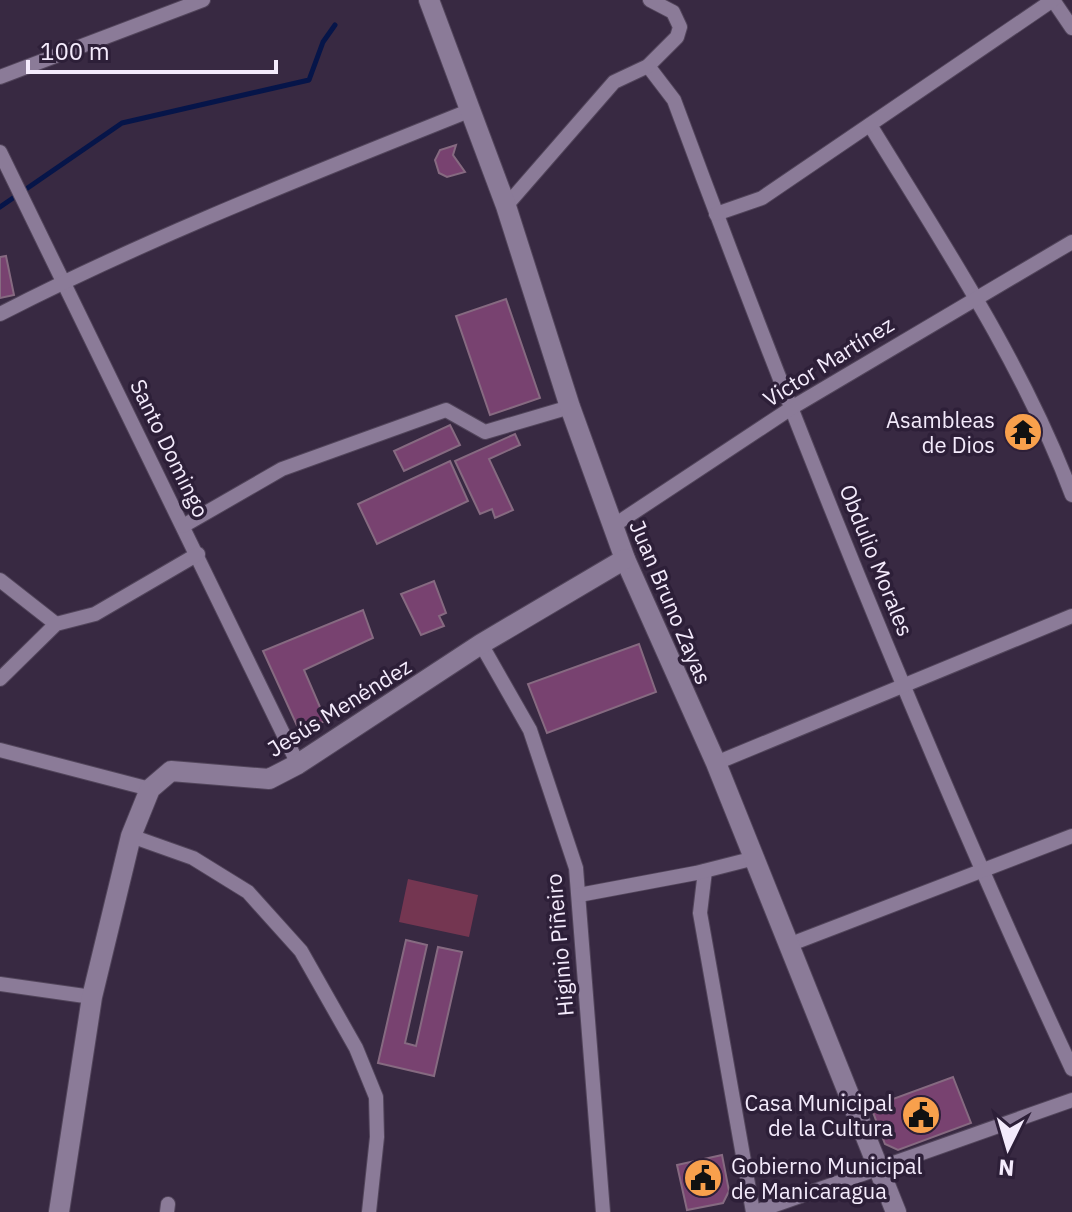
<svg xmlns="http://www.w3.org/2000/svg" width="1072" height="1212" font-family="'IBM Plex Sans',sans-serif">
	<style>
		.green { fill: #743651 }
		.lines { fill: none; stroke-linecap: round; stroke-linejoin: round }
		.stream { stroke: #061549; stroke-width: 5 }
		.building { fill: #784270; stroke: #866a81; stroke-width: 2 }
		.street-casing { stroke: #52455b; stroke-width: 16 }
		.secondary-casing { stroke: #52455b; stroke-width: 22 }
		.street { stroke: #8b7b98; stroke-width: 14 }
		.secondary { stroke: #8b7b98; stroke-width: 20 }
		.labels { text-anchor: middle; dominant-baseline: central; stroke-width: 7; stroke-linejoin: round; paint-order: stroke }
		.street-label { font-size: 22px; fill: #f4ebfc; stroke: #2d1f38 }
		.poi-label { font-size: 22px; fill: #f4ebfc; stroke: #2d1f38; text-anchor: end }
	</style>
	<rect width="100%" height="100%" fill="#382942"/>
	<path class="green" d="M408,879L478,895L469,937L399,922Z"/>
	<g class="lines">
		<path class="stream" d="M0,207L122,123L309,80L323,42L335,25"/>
	</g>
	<g class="building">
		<path d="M456,145L453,155L465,172L447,177L439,173L435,160L440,150Z"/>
		<path d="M6,256L14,295L0,298V257Z"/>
		<path d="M506,299L540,398L490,415L456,316Z"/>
		<path d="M450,425L460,445L404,471L394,451Z"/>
		<path d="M515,434L520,445L489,459L513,510L495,518L492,509L480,514L455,461Z"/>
		<path d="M450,461L468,501L377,544L358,504Z"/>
		<path d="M434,581L446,613L439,616L444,626L421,635L401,594Z"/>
		<path d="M363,610L373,638L304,670L326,721L299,730L263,651Z"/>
		<path d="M639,644L656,692L547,733L528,684Z"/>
		<path d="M406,940L427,945L405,1043L416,1046L438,947L462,952L434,1076L378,1063Z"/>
		<path d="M953,1077L971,1123L898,1150L885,1144L871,1107Z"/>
		<path d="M722,1155L729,1191L723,1203L687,1210L677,1165Z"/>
	</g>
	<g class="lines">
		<defs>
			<g id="street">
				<path d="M1053,0L1072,28"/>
				<path d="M648,66L674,100C795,427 925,753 1072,1069"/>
				<path d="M0,77L203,0"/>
				<path d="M870,125C943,244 1023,364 1072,495"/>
				<path d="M0,152L298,764"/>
				<path d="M506,206L614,82L648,66L677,37L680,27L673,12L650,0"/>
				<path d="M716,214L762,198L1053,0"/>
				<path d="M0,314C152,236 312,174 471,110"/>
				<path d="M183,526L282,469L446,410L485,432L570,407"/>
				<path d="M613,526L793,407L1072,242"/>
				<path d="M0,580L56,624"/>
				<path d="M481,644L530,730L576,868L603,1212"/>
				<path d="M0,679L56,624L95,614L198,554"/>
				<path d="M0,750L150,789"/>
				<path d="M716,763L1072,616"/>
				<path d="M131,836L193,858L248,892L301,951L356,1048L376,1097L377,1137L369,1212"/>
				<path d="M705,871L700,913L753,1212"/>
				<path d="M579,895L696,873L755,858"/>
				<path d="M791,944L1072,836"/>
				<path d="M0,984L92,997"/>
				<path d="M167,1212L168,1204"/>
				<path d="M755,1212L1072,1100"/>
			</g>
			<g id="secondary">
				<path d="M429,0L506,206L570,407L625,559L716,763L896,1212"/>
				<path d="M59,1212L92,997L131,836L150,789L171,771L269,779L298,764L481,644L625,559"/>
			</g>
		</defs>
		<use href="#street" class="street-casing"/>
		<use href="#secondary" class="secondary-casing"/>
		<use href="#street" class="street"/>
		<use href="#secondary" class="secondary"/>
	</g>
	<defs>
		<symbol id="temple-disc" viewBox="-11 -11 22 22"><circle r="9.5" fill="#f8a04c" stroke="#2d1f38"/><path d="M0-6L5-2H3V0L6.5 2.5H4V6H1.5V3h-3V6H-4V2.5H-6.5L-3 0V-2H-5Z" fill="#111"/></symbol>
		<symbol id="civic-disc" viewBox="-11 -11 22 22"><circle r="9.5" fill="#f8a04c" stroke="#2d1f38"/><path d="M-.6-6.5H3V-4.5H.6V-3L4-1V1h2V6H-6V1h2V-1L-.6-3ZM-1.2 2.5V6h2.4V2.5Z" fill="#111"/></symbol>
	</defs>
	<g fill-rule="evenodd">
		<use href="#temple-disc" x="1001" y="410" width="44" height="44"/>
		<use href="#civic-disc" x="899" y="1093" width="44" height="44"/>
		<use href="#civic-disc" x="681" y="1156" width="44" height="44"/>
	</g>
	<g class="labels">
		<g class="street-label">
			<text transform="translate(828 361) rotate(-32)">Victor Martínez</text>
			<text transform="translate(170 448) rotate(64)">Santo Domingo</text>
			<text transform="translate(877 560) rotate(68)">Obdulio Morales</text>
			<text transform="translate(671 602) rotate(67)">Juan Bruno Zayas</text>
			<text transform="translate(339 707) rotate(-32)">Jesús Menéndez</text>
			<text transform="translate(559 945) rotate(-95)">Higinio Piñeiro</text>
		</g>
		<g class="poi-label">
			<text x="995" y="419">Asambleas<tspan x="995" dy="25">de Dios</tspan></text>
			<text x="893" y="1102">Casa Municipal<tspan x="893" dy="25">de la Cultura</tspan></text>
			<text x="731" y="1165" text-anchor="start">Gobierno Municipal<tspan x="731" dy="25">de Manicaragua</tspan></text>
		</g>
	</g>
	<g transform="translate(1008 1148) rotate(185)" stroke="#2d1f38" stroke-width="6" paint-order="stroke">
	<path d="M0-6L14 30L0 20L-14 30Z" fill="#f4ebfc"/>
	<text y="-12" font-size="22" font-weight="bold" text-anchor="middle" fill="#f4ebfc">N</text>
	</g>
	<path d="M28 60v12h248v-12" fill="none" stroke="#f4ebfc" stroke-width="4"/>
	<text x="40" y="60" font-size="24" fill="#f4ebfc" stroke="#2d1f38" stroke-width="6" paint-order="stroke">100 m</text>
</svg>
